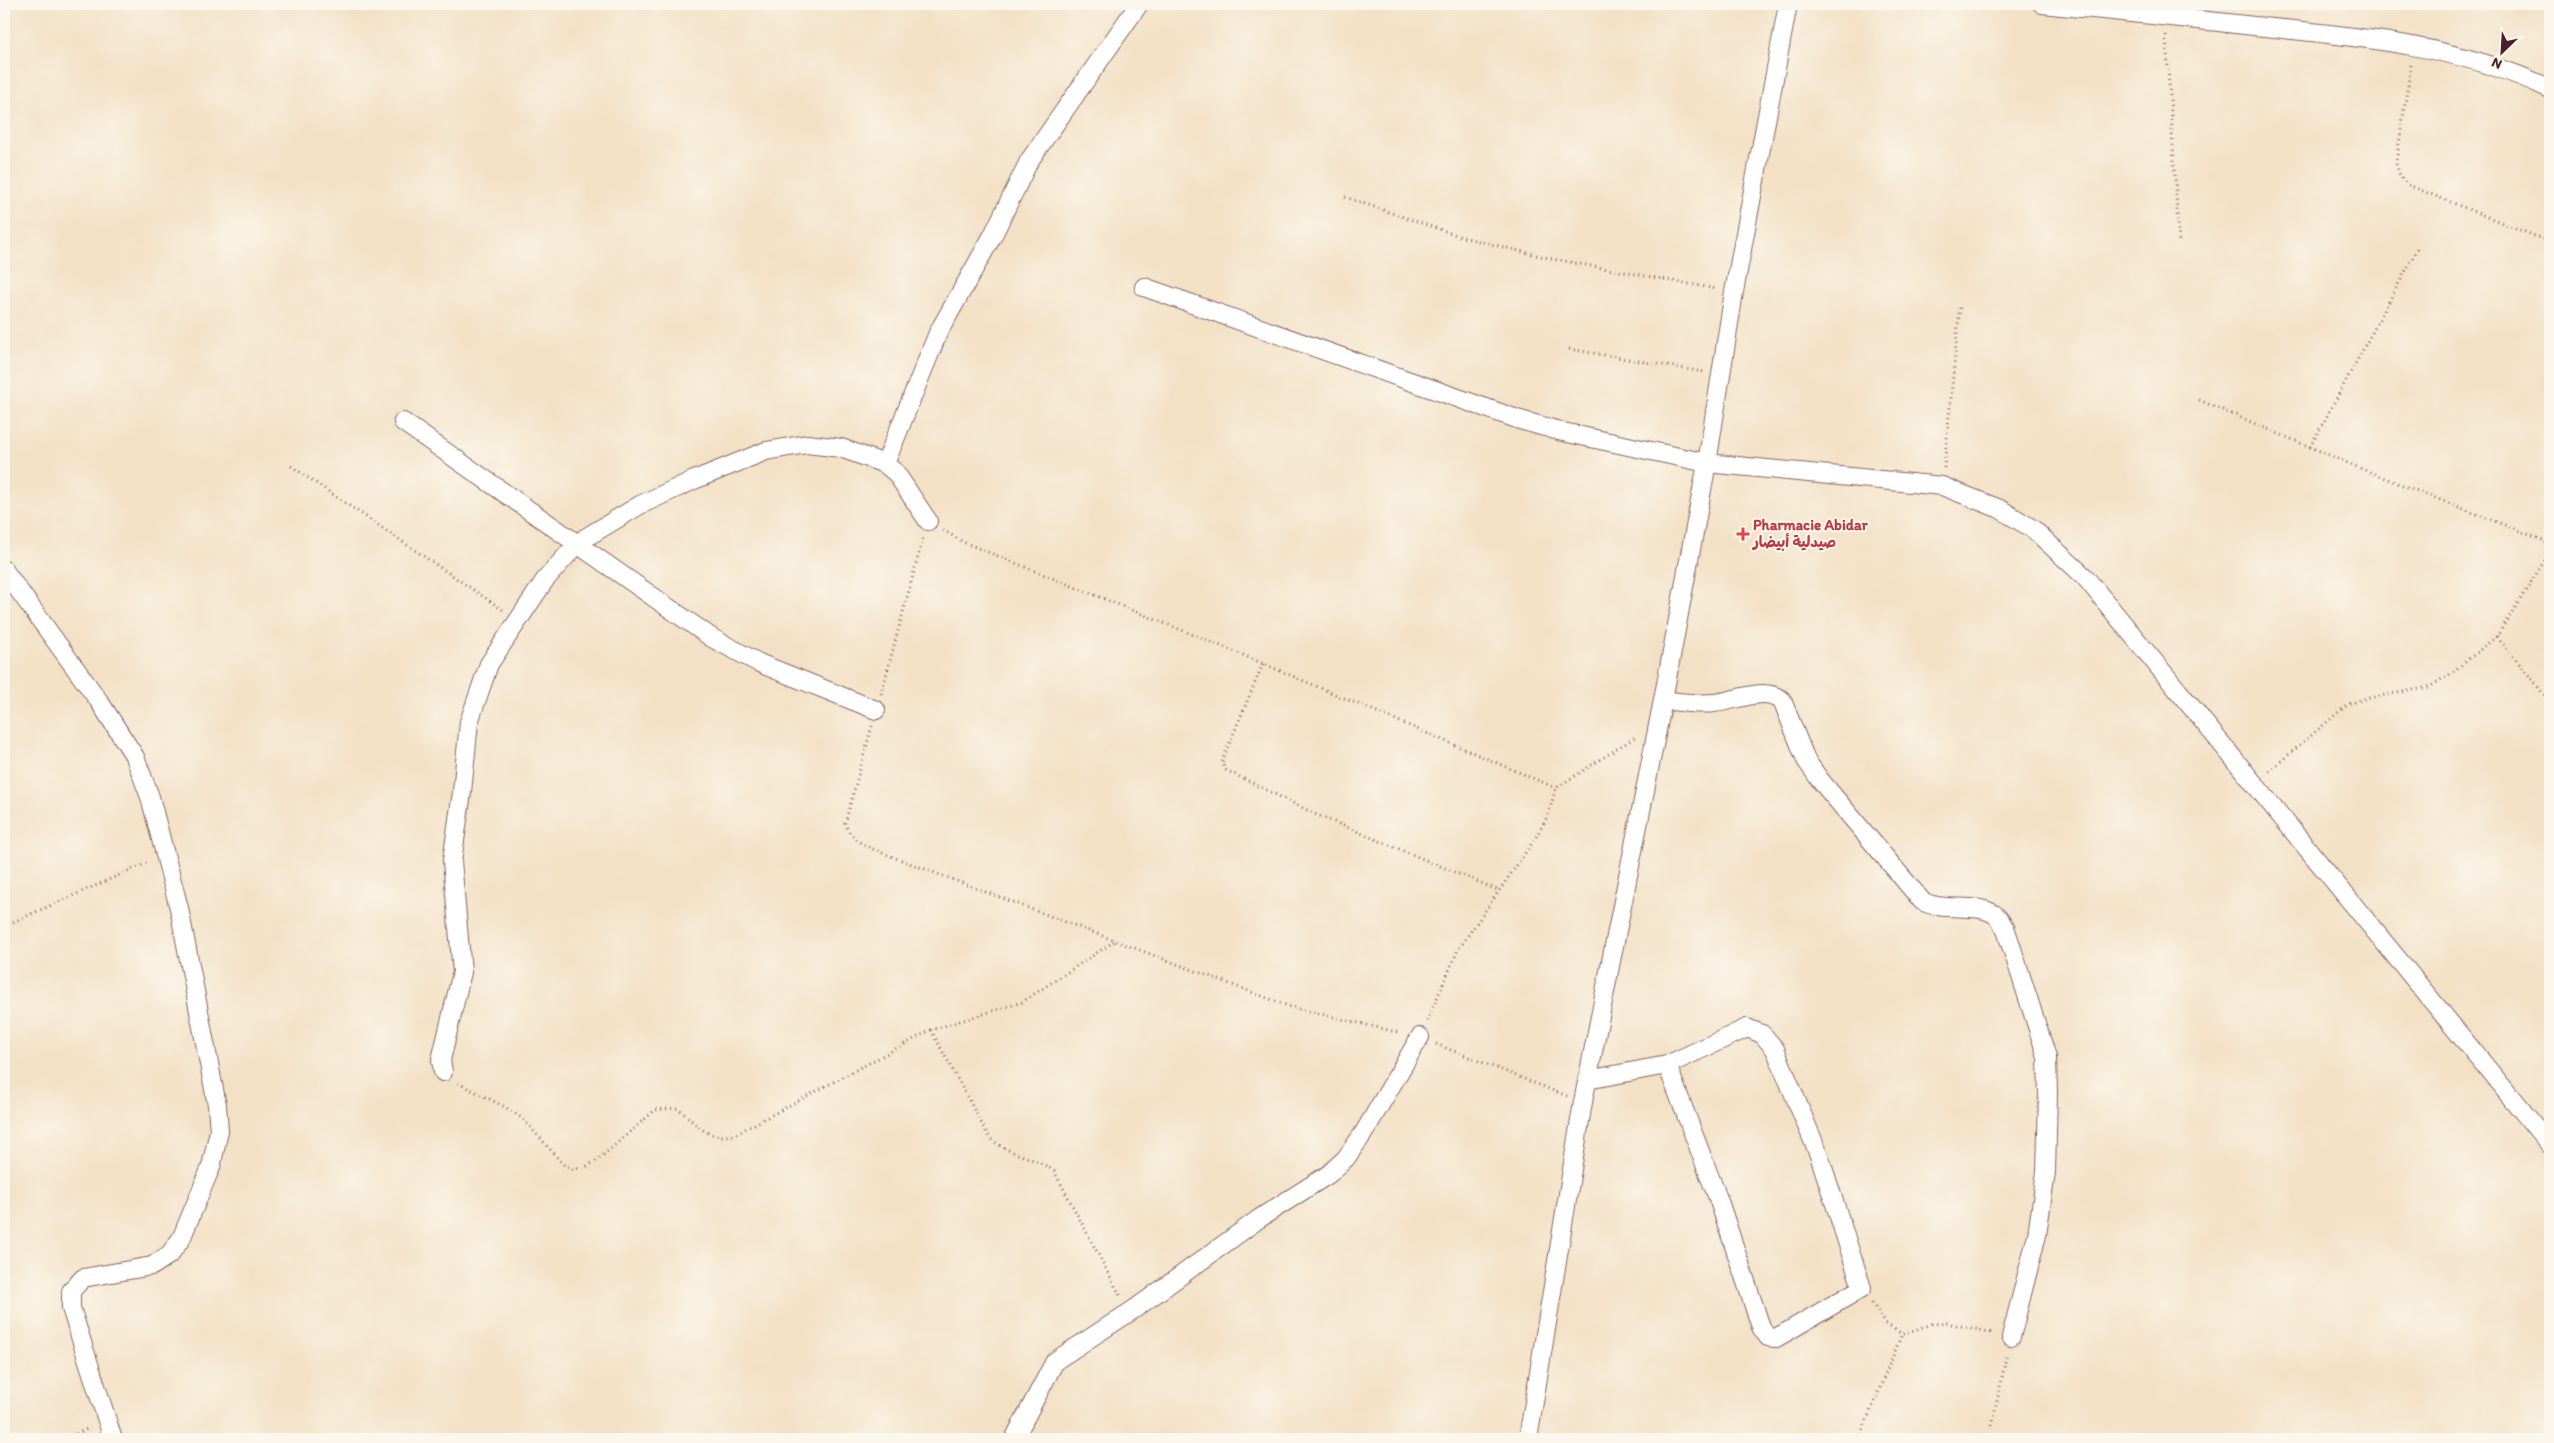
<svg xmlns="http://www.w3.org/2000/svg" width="2554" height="1443" font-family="Itim,'Playpen Sans Arabic',sans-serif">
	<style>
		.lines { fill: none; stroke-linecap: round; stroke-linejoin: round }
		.minor-casing { stroke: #856361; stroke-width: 20 }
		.path { stroke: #856361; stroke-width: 3; stroke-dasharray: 1 4; stroke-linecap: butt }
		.minor { stroke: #fff; stroke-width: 18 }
		.health-dot { fill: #e0444e; stroke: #fbf7ec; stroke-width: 2 }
		.labels { text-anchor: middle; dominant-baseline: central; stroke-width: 4; stroke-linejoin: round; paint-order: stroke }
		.health-label { font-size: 15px; font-weight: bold; fill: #be3a42; stroke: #fbf7ec; text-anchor: start }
	</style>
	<rect width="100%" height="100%" fill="#fbf7ec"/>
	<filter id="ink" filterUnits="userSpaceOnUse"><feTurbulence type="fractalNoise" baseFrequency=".02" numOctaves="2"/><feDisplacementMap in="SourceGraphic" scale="10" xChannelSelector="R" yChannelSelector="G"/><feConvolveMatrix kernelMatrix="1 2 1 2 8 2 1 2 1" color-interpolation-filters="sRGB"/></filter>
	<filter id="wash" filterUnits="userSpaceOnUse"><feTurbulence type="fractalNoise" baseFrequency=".0096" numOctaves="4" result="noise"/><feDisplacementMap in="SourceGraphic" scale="20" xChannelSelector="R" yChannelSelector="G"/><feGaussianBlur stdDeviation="1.12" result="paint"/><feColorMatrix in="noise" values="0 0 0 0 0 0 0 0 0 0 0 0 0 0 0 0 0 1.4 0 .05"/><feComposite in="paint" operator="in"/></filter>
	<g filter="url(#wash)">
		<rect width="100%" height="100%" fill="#f3e1c6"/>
	</g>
	<g filter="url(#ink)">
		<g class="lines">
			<defs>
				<g id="minor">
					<path d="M2042,4C2113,11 2184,18 2254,26C2353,36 2460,45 2550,89"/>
					<path d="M1144,287L1520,420L1563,432L1707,463L1942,486L2000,509L2033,529L2085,577L2550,1145"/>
					<path d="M403,422L712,638L759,663L876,710"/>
					<path d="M885,464L938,333L993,235L1029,161L1139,4"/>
					<path d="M4,570L99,701L135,757L150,797L179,908L217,1105L219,1131L211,1167L181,1239L169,1255L152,1266L83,1278L71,1291V1308L113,1439"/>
					<path d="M1663,700C1680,702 1697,705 1714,703C1735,701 1764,686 1782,700L1806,760L1820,780L1922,901C1944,913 1975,902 1994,914C1999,917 2003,925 2006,930L2047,1057L2048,1094L2046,1172L2037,1235L2011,1337"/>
					<path d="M443,1072L441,1060L462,972L452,861L462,792L469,722L489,664L545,580L567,555L585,538L640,505L694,480L766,451L807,444L841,448L885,464L896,473L928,521"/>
					<path d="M1587,1080L1667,1065L1747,1028L1762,1034L1775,1049L1819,1155L1862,1288L1776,1338L1768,1337L1761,1327L1719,1201L1667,1065"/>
					<path d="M1014,1439L1055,1361L1136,1308L1260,1218L1329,1174L1346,1158L1363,1134L1420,1037"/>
					<path d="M1528,1439L1583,1102L1663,700L1707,463L1734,292L1788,4"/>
				</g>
			</defs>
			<use href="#minor" class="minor-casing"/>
			<g class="path">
				<path d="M2166,35L2179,241"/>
				<path d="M2411,65L2396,163L2400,176L2408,185L2550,242"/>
				<path d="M1345,197L1462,237L1553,259L1717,289"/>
				<path d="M1569,349L1704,372"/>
				<path d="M2199,400L2362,469L2545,541L2549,549L2547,557L2497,636L2449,675L2429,687L2363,699L2347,705L2267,773"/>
				<path d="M2310,447L2418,248"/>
				<path d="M291,466L503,610"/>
				<path d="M1944,468L1960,304"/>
				<path d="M943,530L963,542L1231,650L1556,788"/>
				<path d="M2497,636L2550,702"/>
				<path d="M1263,664L1224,756L1222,764L1226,770L1315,814L1500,891"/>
				<path d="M881,694L923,538"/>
				<path d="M872,726L845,823C852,844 874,849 893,857L1291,1007L1401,1033"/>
				<path d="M4,926L149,862"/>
				<path d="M1427,1021L1458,950L1535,839L1548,815L1556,788L1637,736"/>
				<path d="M931,1030L989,1137C1007,1155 1034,1156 1054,1171L1121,1297"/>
				<path d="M1436,1044L1567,1096"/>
				<path d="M458,1083L505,1107L523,1119L564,1165L573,1169L584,1168L599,1159L655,1110L678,1108C698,1125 706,1140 734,1135L931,1030L1022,1002L1115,941"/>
				<path d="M1872,1303L1886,1324L1902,1334L1932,1324L1947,1323L1994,1333"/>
				<path d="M1992,1426L2007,1353"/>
				<path d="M62,1439L90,1428"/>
				<path d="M1859,1439L1902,1334"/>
			</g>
			<use href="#minor" class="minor"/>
		</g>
	</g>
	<path class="health-dot" d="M1740.5 526.5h5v5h5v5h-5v5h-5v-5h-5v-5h5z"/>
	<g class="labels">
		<g class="health-label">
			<text x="1753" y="525">Pharmacie Abidar<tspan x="1753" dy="17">صيدلية أبيضار</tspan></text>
		</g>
	</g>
	<rect width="2554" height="1443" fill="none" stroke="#fbf7ec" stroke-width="20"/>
	<g transform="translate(2502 52) rotate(205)" stroke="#fbf7ec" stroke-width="4" paint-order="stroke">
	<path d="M0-4L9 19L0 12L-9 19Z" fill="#4a1f2b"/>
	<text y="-8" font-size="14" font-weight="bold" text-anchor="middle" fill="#4a1f2b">N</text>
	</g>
</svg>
